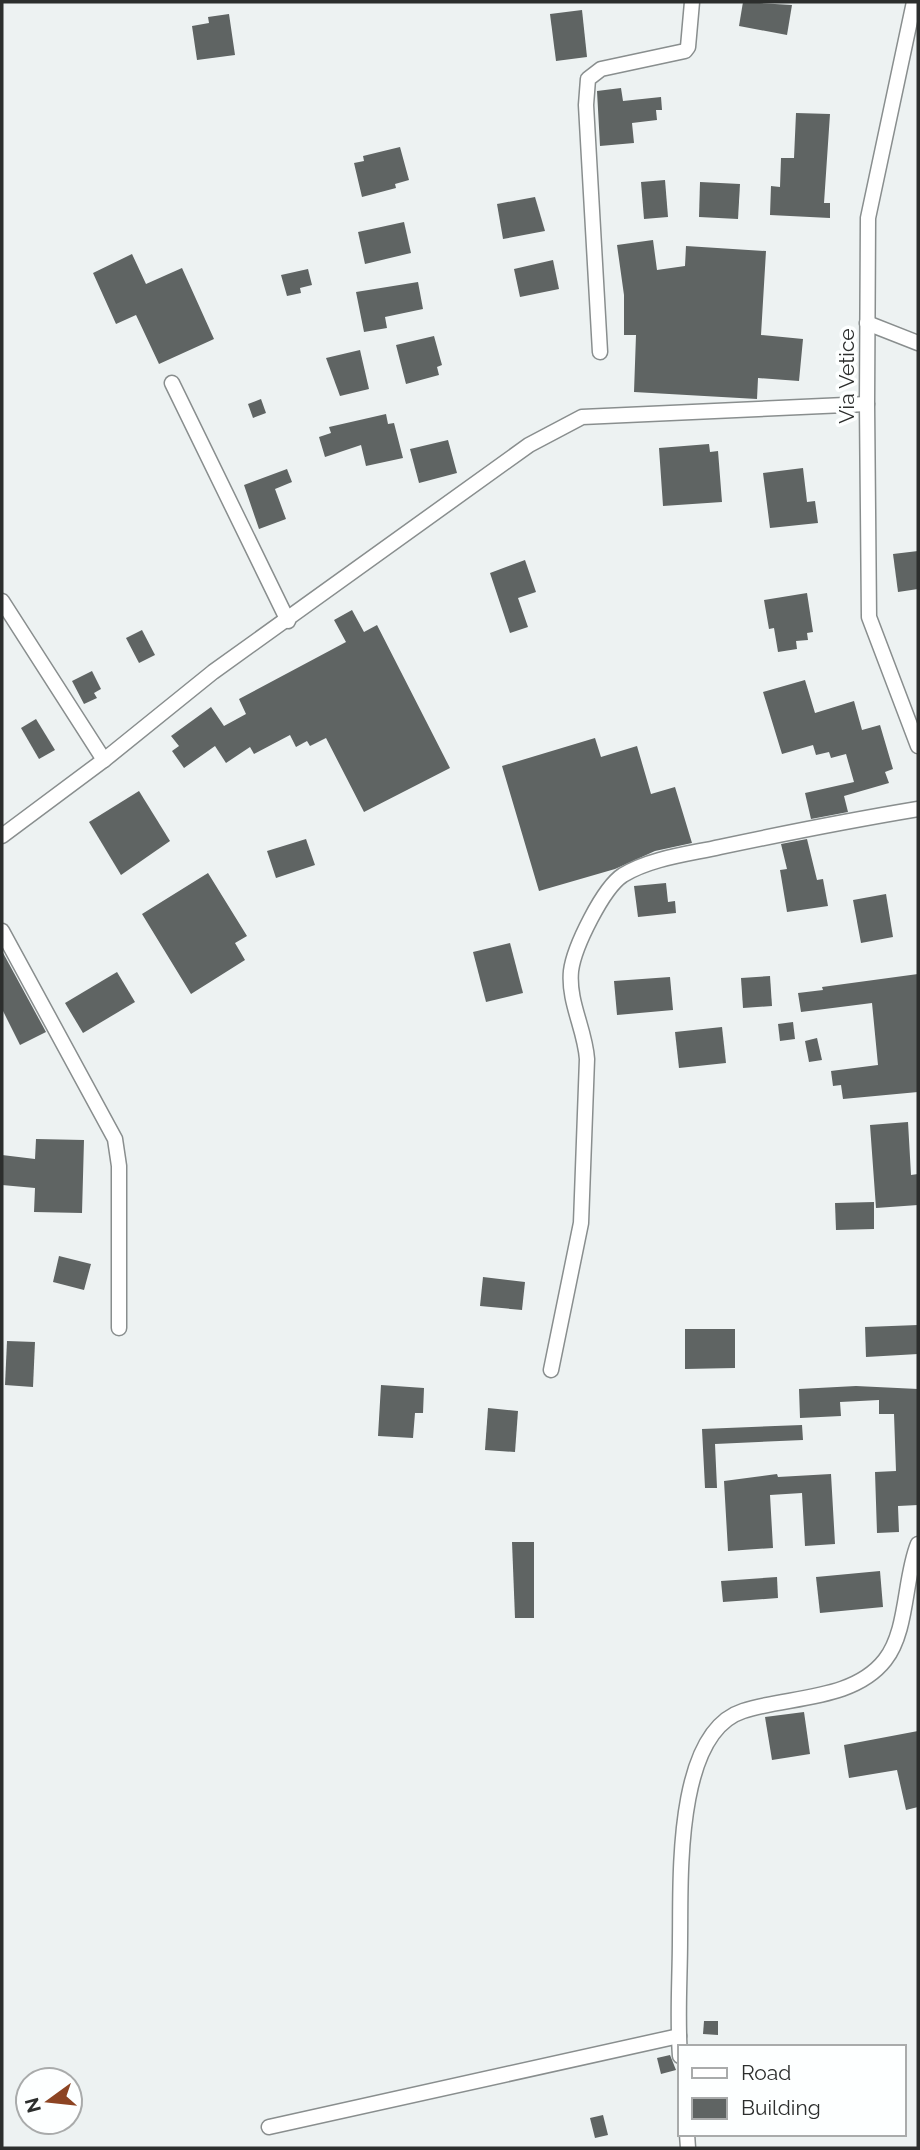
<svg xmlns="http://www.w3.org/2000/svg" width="920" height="2150" font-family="Raleway,sans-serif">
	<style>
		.building { fill: #5f6463 }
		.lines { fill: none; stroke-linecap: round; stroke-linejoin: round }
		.minor-casing { stroke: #898e8e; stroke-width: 17 }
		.minor { stroke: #fff; stroke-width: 14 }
		.labels { text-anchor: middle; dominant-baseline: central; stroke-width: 7; stroke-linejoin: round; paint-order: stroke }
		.street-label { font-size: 21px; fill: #2c2e2d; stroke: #fdffff }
	</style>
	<rect width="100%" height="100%" fill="#edf2f2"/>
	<g class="building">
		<path d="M743,2L792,5L787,35L739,26Z"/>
		<path d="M582,10L587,57L556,61L550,14Z"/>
		<path d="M229,14L235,55L197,60L192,26L209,23L208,17Z"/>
		<path d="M621,88L623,101L661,97L662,110H656L657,120L632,123L634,143L600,146L597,91Z"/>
		<path d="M796,113L830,114L824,203H830V218L770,215L771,186L780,187L781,158H794Z"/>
		<path d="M400,147L409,180L395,184L396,188L362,197L354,163L364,161L363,156Z"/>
		<path d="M665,180L668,217L644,219L641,182Z"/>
		<path d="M700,182L740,184L738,219L699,217Z"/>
		<path d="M535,197L545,231L503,239L497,204Z"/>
		<path d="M404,222L411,253L365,264L358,232Z"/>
		<path d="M653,240L657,270L685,266L686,246L766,251L761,335L803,339L799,381L758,378L757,399L634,392L636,335H624V295L617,245Z"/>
		<path d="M132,254L146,284L182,268L214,339L159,364L136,315L116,324L93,273Z"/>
		<path d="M553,260L559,289L520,297L514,269Z"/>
		<path d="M308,269L312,285L300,288L301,293L287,296L281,275Z"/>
		<path d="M418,282L423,309L385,317L387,328L364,332L356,292Z"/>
		<path d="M434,336L442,365L437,367L439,375L406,384L396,345Z"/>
		<path d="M360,350L369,389L340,396L326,358Z"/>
		<path d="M261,399L266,413L253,418L248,404Z"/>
		<path d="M386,414L388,424L394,423L403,458L366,466L361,445L325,457L319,437L331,433L329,427Z"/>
		<path d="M448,440L457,473L419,483L410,449Z"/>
		<path d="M709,444L710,452L718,451L722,502L663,506L659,448Z"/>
		<path d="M803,468L807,502L815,501L818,523L770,528L763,473Z"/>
		<path d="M287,469L292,482L275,489L286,519L259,529L244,485Z"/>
		<path d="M918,551V589L898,592L893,554Z"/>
		<path d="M525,560L536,592L518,598L528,627L510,633L490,573Z"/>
		<path d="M807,593L813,632L807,633L808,640L796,641L797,649L778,652L774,628L769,629L764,600Z"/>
		<path d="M352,610L364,632L377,625L450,768L364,812L326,738L310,746L307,741L296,747L290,735L254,754L250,747L226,763L215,746L184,768L172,751L179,746L171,736L211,707L224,726L246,714L239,699L346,642L334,620Z"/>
		<path d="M142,630L155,655L139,663L126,638Z"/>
		<path d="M92,671L101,689L94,693L97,698L84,704L72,681Z"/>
		<path d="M805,680L815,713L854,701L862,730L880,725L893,769L885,772L889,783L844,796L848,812L811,819L805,793L854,782L846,754L831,758L829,752L816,755L813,745L782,754L763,692Z"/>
		<path d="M36,719L55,750L39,759L21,728Z"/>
		<path d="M595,738L601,757L637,746L651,794L675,787L692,843L655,851L615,869L539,891L502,766Z"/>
		<path d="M139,791L170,841L121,875L89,822Z"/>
		<path d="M306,839L315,865L276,878L267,851Z"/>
		<path d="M807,839L817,880L823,879L828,906L787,912L780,870L787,869L781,844Z"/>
		<path d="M208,873L247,936L235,943L245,960L191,994L142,914Z"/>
		<path d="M666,883L668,902L675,901L676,913L638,917L634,886Z"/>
		<path d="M886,894L893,937L861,943L853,900Z"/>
		<path d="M510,943L523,993L486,1002L473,952Z"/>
		<path d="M2,951L46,1032L20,1045L2,1009Z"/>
		<path d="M117,972L135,1002L83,1033L65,1003Z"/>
		<path d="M918,974V1092L843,1099L841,1085L833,1086L831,1071L878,1065L872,1003L801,1012L798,993L823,990L822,987Z"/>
		<path d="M770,976L772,1006L743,1008L741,978Z"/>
		<path d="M670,977L673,1010L617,1015L614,981Z"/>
		<path d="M793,1022L795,1039L780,1041L778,1024Z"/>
		<path d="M722,1027L726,1063L679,1068L675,1032Z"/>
		<path d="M817,1038L822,1060L809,1062L805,1041Z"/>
		<path d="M908,1122L911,1175L918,1174V1205L876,1208L870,1125Z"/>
		<path d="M36,1139L84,1140L82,1213L34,1212L35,1188L2,1185V1155L35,1159Z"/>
		<path d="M874,1202V1229L836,1230L835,1203Z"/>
		<path d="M59,1256L91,1264L84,1290L53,1282Z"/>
		<path d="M483,1277L525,1282L522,1310L480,1306Z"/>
		<path d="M918,1325V1354L866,1357L865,1327Z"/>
		<path d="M685,1329H735V1368L685,1369Z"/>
		<path d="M7,1341L35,1342L33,1387L5,1385Z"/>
		<path d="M381,1385L424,1388L423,1413H415L413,1438L378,1436Z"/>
		<path d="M856,1386L918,1389V1505L898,1506L899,1532L877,1533L875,1472L896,1471L894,1414H879V1400L840,1402L841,1416L800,1418L799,1389Z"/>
		<path d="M488,1408L518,1411L515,1452L485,1450Z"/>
		<path d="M802,1425L803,1440L715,1444L717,1488H705L702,1429Z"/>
		<path d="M777,1474L778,1477L831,1474L835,1544L805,1546L802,1493L770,1495L773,1548L728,1551L724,1481Z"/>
		<path d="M512,1542H534V1618H515Z"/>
		<path d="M880,1571L883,1607L820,1613L816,1577Z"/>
		<path d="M777,1577L778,1598L723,1602L721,1581Z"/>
		<path d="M804,1712L810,1754L772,1760L765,1717Z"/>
		<path d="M918,1731V1807L906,1810L897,1770L849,1778L844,1745Z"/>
		<path d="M704,2021H718V2035L703,2034Z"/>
		<path d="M670,2055L676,2070L661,2074L657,2058Z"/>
		<path d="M603,2115L608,2135L595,2138L590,2118Z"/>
	</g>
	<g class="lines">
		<defs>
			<g id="minor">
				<path d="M914,2L868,218L867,404L869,617L918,746"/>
				<path d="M867,323L918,343"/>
				<path d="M600,352L586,105L588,79L601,69L685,51L688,47L692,2"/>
				<path d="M172,383L288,621"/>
				<path d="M2,601L104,760"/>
				<path d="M2,836L104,760L213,672L529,445L582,417L867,404"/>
				<path d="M2,931L115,1139L119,1166V1328"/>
				<path d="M551,1370L581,1223L587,1059C585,1029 568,1002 571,971C574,947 603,888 623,875C651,858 689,854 720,847C786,833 852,820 918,809"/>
				<path d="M680,2056C677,2017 680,1978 680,1939C681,1882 674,1733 743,1711C788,1696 853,1701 885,1660C908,1631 904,1578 918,1544"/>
				<path d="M269,2127L679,2036"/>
				<path d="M687,2134L688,2148"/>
			</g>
		</defs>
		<use href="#minor" class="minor-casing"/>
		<use href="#minor" class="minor"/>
	</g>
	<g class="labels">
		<g class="street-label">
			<text transform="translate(846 376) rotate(-90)">Via Vetice</text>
		</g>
	</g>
	<rect width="920" height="2150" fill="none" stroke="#2c2e2d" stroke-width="7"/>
	<rect x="678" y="2045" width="228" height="91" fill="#fdffff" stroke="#a9abab" stroke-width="2"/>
	<rect x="692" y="2068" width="35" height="10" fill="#ffffff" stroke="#a9abab" stroke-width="2"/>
	<text x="741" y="2080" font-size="21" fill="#2c2e2d">Road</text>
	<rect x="692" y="2098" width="35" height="21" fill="#5f6463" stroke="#a9abab" stroke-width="2"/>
	<text x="741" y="2115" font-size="21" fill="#2c2e2d">Building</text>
	<g transform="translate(49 2101) rotate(255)"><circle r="33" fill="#fdffff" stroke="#a9abab" stroke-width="2"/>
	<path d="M0-5L12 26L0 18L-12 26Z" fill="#8c4423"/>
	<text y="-10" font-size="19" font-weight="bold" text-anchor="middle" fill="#2c2e2d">N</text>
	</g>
</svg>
